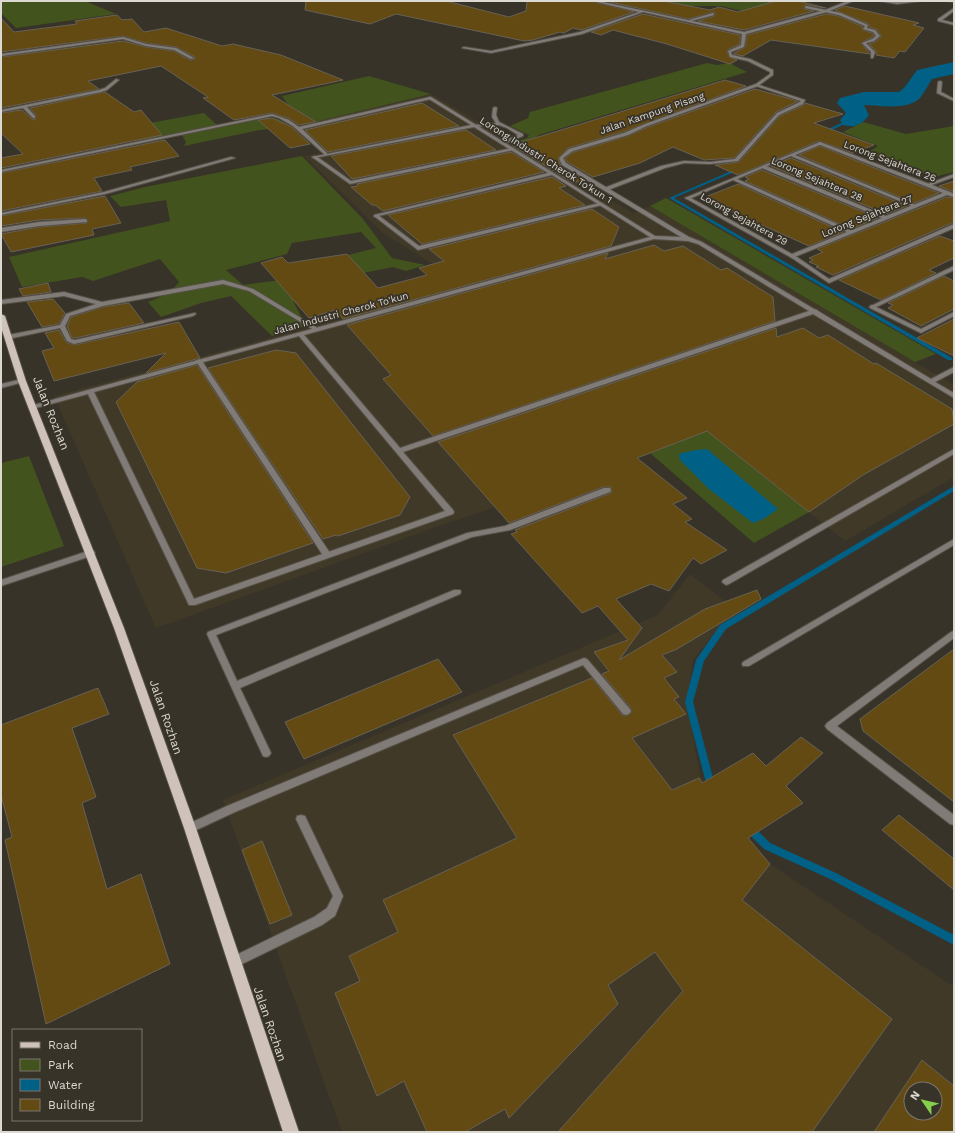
<svg xmlns="http://www.w3.org/2000/svg" width="955" height="1133" font-family="'Work Sans',sans-serif">
	<style>
		.built { fill: #413928; fill-rule: evenodd }
		.green { fill: #42531d }
		.water { fill: #006086 }
		.lines { fill: none; stroke-linecap: round; stroke-linejoin: round }
		.stream { fill: #006086; fill-rule: evenodd }
		.river { fill: #006086; fill-rule: evenodd }
		.building { fill: #634a12; stroke: #676156; fill-rule: evenodd }
		.service-casing { stroke: #565147; stroke-width: 2 }
		.minor-casing { stroke: #565147; stroke-width: 2 }
		.primary-casing { stroke: #565147; stroke-width: 2 }
		.service { fill: #817b77; fill-rule: evenodd }
		.minor { fill: #817b77; fill-rule: evenodd }
		.primary { fill: #cec2bb; fill-rule: evenodd }
		.labels { text-anchor: middle; dominant-baseline: central; stroke-width: 3.5; stroke-linejoin: round; paint-order: stroke }
		.far-street-label { font-size: 10px; fill: #dcd8d2; stroke: #383328 }
		.street-label { font-size: 12px; fill: #dcd8d2; stroke: #383328 }
	</style>
	<rect width="100%" height="100%" fill="#383328"/>
	<g class="built">
		<path d="M431,94L633,213L650,206L954,385V477L845,541L707,431L608,469L439,526L156,628L54,396L460,287L433,264L384,234L304,156L326,152L292,127Z"/>
		<path d="M690,574L740,613L721,625L693,660L687,703L700,776L770,864L954,987V1132H342L223,800L658,615ZM911,1089H935V1113H911Z"/>
	</g>
	<g class="green">
		<path d="M1,1H85L116,14L16,28L1,13Z"/>
		<path d="M645,1H702L711,2L714,1H776L763,5L805,14L793,16L751,13L721,6H692L679,16L646,11L657,4Z"/>
		<path d="M707,63L717,65L729,63L747,72L539,135L526,145L519,140L527,138L529,135L510,126L528,118L530,112Z"/>
		<path d="M369,76L431,94L302,125L282,96Z"/>
		<path d="M204,113L218,126L136,142L123,128Z"/>
		<path d="M265,118L278,119L292,127L259,130L184,146L186,142L182,135Z"/>
		<path d="M863,122L906,134L954,126V172L934,177L867,153L878,146L843,132Z"/>
		<path d="M302,156L363,219L392,258L425,265L406,271L393,267L353,275L348,255L376,248L361,232L292,243L287,254L226,270L243,285L310,276L324,293L293,301L306,326L272,336L231,296L201,303L161,317L148,302L170,293L179,282L160,259L93,281L82,277L22,287L9,257L170,221L166,200L121,207L110,196L145,187Z"/>
		<path d="M666,198L936,354L915,362L650,206Z"/>
		<path d="M707,431L809,512L754,543L650,453Z"/>
		<path d="M29,456L64,546L1,567V463Z"/>
	</g>
	<path class="water" d="M707,449L778,509L765,518L753,523L709,489L680,460L679,454L696,450Z"/>
	<g class="lines">
		<g class="stream">
			<path d="M850,119L853,120L823,134L820,133Z"/>
			<path d="M738,168L741,169L674,198L952,358V360H948L669,198Z"/>
			<path d="M954,486V491L726,629L704,661L693,702L713,778L718,787L717,790L714,791L711,790L705,779L685,702L696,660L720,625Z"/>
			<path d="M749,824L752,825L770,843L836,873L954,935V945L830,879L764,849L746,831L745,828L746,825Z"/>
		</g>
		<path class="river" d="M954,62V74L932,79C928,85 925,92 920,98C907,111 880,105 864,105L869,115C862,125 854,128 843,125L840,120L846,113L837,103L840,98L864,92H899L905,87L917,70Z"/>
	</g>
	<g class="building">
		<path d="M306,1H446L509,17L526,11L527,1H591L634,12L581,30L573,28L564,33L560,32L533,40L524,41L396,14L370,24L305,10Z"/>
		<path d="M605,1H663L710,10L719,7L738,12L776,1H798L826,8L805,5L804,9L814,11L744,30L698,21L714,16L715,14L714,12L688,19Z"/>
		<path d="M845,6L919,23L913,25L924,28L905,52L900,51L894,58L876,55V51L869,44L875,42L881,37V35L876,29L869,27V24L835,10Z"/>
		<path d="M643,14L740,35V44L727,50L729,57L737,60L730,64L667,44L613,30L601,35L591,32Z"/>
		<path d="M826,14L839,16L863,27V30L872,33L874,36L861,43L870,54L771,40L743,56L733,54L745,47L747,35Z"/>
		<path d="M117,15L122,20L132,19L144,32L166,28L222,46L233,44L281,55L343,80L272,95L316,122L299,125L290,119L272,113L234,120L203,98L208,97L161,66L88,81L99,89L1,108V57L123,41L146,47L174,51L190,60L195,59V57L176,47L146,43L123,36L1,52V18L14,32L77,24L75,21Z"/>
		<path d="M725,80L746,86L623,132L568,148L558,159L561,166L584,180L573,183L512,145Z"/>
		<path d="M755,89L798,101L776,112L734,158L704,160L673,147L640,163L593,177L567,162L565,158L574,152L628,136L648,127Z"/>
		<path d="M105,92L134,112L141,110L162,135L1,168V158L23,154L1,133V113L22,110L32,119L35,120L36,115L30,108Z"/>
		<path d="M422,103L459,126L328,152L305,130Z"/>
		<path d="M805,103L843,114L814,123L874,145L853,153L819,141L738,175L715,165L739,162L780,116L804,105Z"/>
		<path d="M272,118L292,127L310,144L290,148L258,120Z"/>
		<path d="M466,130L496,150L352,179L331,156Z"/>
		<path d="M165,140L179,156L130,167L132,170L94,178L102,191L1,211V173Z"/>
		<path d="M820,146L897,177L939,193L914,203L799,155Z"/>
		<path d="M511,152L544,172L383,211L375,205H372L351,187L358,186L357,184Z"/>
		<path d="M791,158L907,206L886,214L771,166Z"/>
		<path d="M762,170L878,218L851,229L745,181L749,179L745,177Z"/>
		<path d="M552,177L566,186L559,188L585,205L422,244L388,215Z"/>
		<path d="M954,181V192L939,186Z"/>
		<path d="M738,184L843,232L809,246L728,210L732,209L708,196Z"/>
		<path d="M105,196L121,223L92,229L94,235L11,252L1,234L39,227L87,223L88,220L85,218L39,220L1,226V216Z"/>
		<path d="M947,197L954,198V222L833,275L816,267L819,266L809,262L813,260L809,258L823,252L817,249Z"/>
		<path d="M592,209L619,227L611,246L343,319L335,310L309,318L261,263L282,257L288,263L347,254L378,288L427,275L419,268L444,261L429,249Z"/>
		<path d="M940,236L954,241V258L929,270L936,273L881,300L839,280Z"/>
		<path d="M654,245L664,251L683,246L721,270L727,268L773,297L775,321L433,436L383,379L391,375L347,325L608,253L605,259Z"/>
		<path d="M944,276L954,281V309L921,326L888,308L893,305L888,303Z"/>
		<path d="M48,283L51,292L23,296L19,289Z"/>
		<path d="M53,299L65,313L59,324L42,327L27,302Z"/>
		<path d="M129,303L144,323L75,338H72L67,326L71,317L103,307Z"/>
		<path d="M954,319V356L917,338Z"/>
		<path d="M179,322L200,358L146,373L166,353L54,381L42,351L54,348L45,333L59,330L66,342L74,345Z"/>
		<path d="M776,328L777,337L803,328L819,338L828,335L874,364L876,363L952,409L954,424L863,475L809,512L707,431L637,458L687,498L673,504L692,519L685,522L727,550L701,564L693,558L669,591L651,584L616,599L642,628L619,660L705,609L757,590L761,599L677,649L662,655L677,672L664,678L679,697L674,699L686,714L632,738L672,790L699,778L702,783L753,753L766,766L801,737L823,753L786,786L803,803L748,838L770,864L742,900L892,1019L812,1132H558L683,991L655,952L608,985L618,1004L509,1118L505,1109L465,1132H427L404,1081L377,1096L335,993L360,981L349,956L398,932L383,900L517,838L453,735L592,678L622,715L626,716L632,712L630,707L602,674L609,671L594,652L628,640L598,606L582,613L511,534L517,532L515,530L611,493L612,491L611,487H603L509,523L438,442Z"/>
		<path d="M276,350L296,353L410,497L400,515L338,536L336,535L323,539L208,368Z"/>
		<path d="M197,365L313,543L226,573L197,568L116,402L137,382Z"/>
		<path d="M954,649V802L863,731L860,719Z"/>
		<path d="M438,659L462,692L304,759L285,722Z"/>
		<path d="M98,688L109,714L72,728L96,797L82,803L107,889L141,874L170,964L46,1024L5,840L12,837L1,795V725Z"/>
		<path d="M899,815L954,859V890L882,830Z"/>
		<path d="M262,841L292,915L270,924L242,850Z"/>
		<path d="M922,1060L954,1086V1132H874ZM911,1089H935V1113H911Z"/>
	</g>
	<g class="lines">
		<defs>
			<g id="service">
				<path d="M806,6L841,13L868,25L867,28L875,30L880,36L874,41L866,43L875,52L873,58H871V52L862,43L872,39L876,36L873,32L863,29L865,26L839,15L805,8Z"/>
				<path d="M713,13L714,15L691,21L689,20Z"/>
				<path d="M123,37L146,44L176,48L194,58L191,59L174,50L146,46L123,39L1,56V54Z"/>
				<path d="M116,79L119,80L107,90L101,92L27,107L35,116V118H33L23,108L1,112V110L99,90L105,88Z"/>
				<path d="M940,81L942,82L941,92L954,99V101L937,93L938,82Z"/>
				<path d="M756,84L805,100L803,104L779,115L738,161L710,164L684,163L665,168L608,190H604V188L661,166L684,161L710,162L735,159L777,113L800,102L801,101L756,86Z"/>
				<path d="M430,97L431,99L302,129L327,153V155H325L293,126L279,118L272,116L1,172V170L272,114L289,120L299,127Z"/>
				<path d="M495,107L497,108L496,115L499,122L523,134V136L503,144H501V142L518,135L507,128L499,125L472,127V125H473L496,123L492,117L493,108Z"/>
				<path d="M820,142L822,143V144L795,155L918,206L914,207L791,156L737,179L853,231V233H849L733,180L689,199L685,198Z"/>
				<path d="M512,148H514V150L350,184L312,157L316,156L351,181Z"/>
				<path d="M231,157L235,158L105,194L1,215V213L104,192Z"/>
				<path d="M954,174V177L929,186L925,185Z"/>
				<path d="M600,203H602V205L418,250L374,216L378,215L419,246Z"/>
				<path d="M85,219L87,220V222L39,226L1,232V228L39,222Z"/>
				<path d="M954,224V228L829,283L789,256L794,255L829,279Z"/>
				<path d="M223,280L253,289L319,329L316,331L314,330L249,291L223,284L103,306L70,316L65,326L71,339L75,340L195,313L196,314L193,316L74,344L67,341L60,328L8,339L5,337L8,335L60,325L66,314L96,304L64,296L1,304V300L64,292L102,302Z"/>
				<path d="M872,305L921,329L954,312V316L921,333L870,308V306Z"/>
				<path d="M199,359L202,361L330,553L331,555L330,557H324L196,361Z"/>
				<path d="M604,488H610L611,490L610,492L510,530L472,537L216,635L237,681L454,590H460L461,592L460,594L240,688L271,753L269,756L266,757L263,756L207,634L208,632L467,533L505,526Z"/>
				<path d="M954,539V545L749,666H743L742,664L743,662Z"/>
				<path d="M91,550L94,551L95,553L94,555L1,586V580Z"/>
				<path d="M954,631V638L837,726L954,815V825L950,824L827,729L825,726L827,723L951,632Z"/>
				<path d="M584,658L587,659L629,708L631,711L629,714L626,715L623,714L583,665L235,812L194,831L190,832L186,831L185,828L186,825L227,806Z"/>
				<path d="M301,815L305,816L343,896L335,916L322,925L238,966L234,968L230,966L228,962L230,958L314,917L327,908L333,896L296,819L297,816Z"/>
			</g>
			<g id="minor">
				<path d="M592,1H598L744,32L825,10L848,1H853L827,12L746,34L744,47L731,52L732,55L750,59L773,70V75L758,86L647,126L628,135L573,151L563,158L566,163L689,237L702,242L814,309L817,310L818,311L931,379L954,367V372L935,382L954,393V398L813,314L403,452L453,510L454,512L453,514L195,605H189L88,394L32,409L29,407L30,406L88,390L650,237L552,175L374,217V215L548,173L474,127L314,158L312,157L471,125L429,99V97H431L655,236L681,237L562,165L559,158L569,149L624,133L645,124L756,84L770,74V72L748,61L730,57L728,51L741,45L742,34L643,12L582,34L491,53L462,48L464,47L491,51L580,32L639,12ZM654,239L688,241L698,244L809,311L400,448L304,335ZM299,336L445,511L194,599L94,392Z"/>
				<path d="M879,1L897,2L922,1L897,4Z"/>
				<path d="M946,1H954V2Z"/>
				<path d="M954,8V11L942,20L954,23V25L938,21V19Z"/>
				<path d="M820,142L950,192L954,194V197L947,195L792,258L685,198L689,197L792,254L882,218L762,168V166H766L886,216L943,193L818,144V143Z"/>
				<path d="M954,266V270L874,308L869,307Z"/>
				<path d="M22,379L24,380V382L1,388V384Z"/>
				<path d="M954,449V454L729,584L726,585L722,582L723,580Z"/>
			</g>
			<path id="primary" d="M1,314L5,316L26,381L124,628L196,828L299,1132H283L184,828L114,628L18,381L1,327Z"/>
		</defs>
		<use href="#service" class="service-casing"/>
		<use href="#minor" class="minor-casing"/>
		<use href="#primary" class="primary-casing"/>
		<use href="#service" class="service"/>
		<use href="#minor" class="minor"/>
		<use href="#primary" class="primary"/>
	</g>
	<g class="labels">
		<g class="far-street-label">
			<text transform="translate(652 113) rotate(-19)">Jalan Kampung Pisang</text>
			<text transform="translate(546 160) rotate(32)">Lorong Industri Cherok To'kun 1</text>
			<text transform="translate(890 161) rotate(21)">Lorong Sejahtera 26</text>
			<text transform="translate(817 179) rotate(23)">Lorong Sejahtera 28</text>
			<text transform="translate(867 216) rotate(-22)">Lorong Sejahtera 27</text>
			<text transform="translate(744 219) rotate(29)">Lorong Sejahtera 29</text>
			<text transform="translate(341 313) rotate(-15)">Jalan Industri Cherok To'kun</text>
		</g>
		<g class="street-label">
			<text transform="translate(51 413) rotate(68)">Jalan Rozhan</text>
			<text transform="translate(166 717) rotate(71)">Jalan Rozhan</text>
			<text transform="translate(270 1024) rotate(71)">Jalan Rozhan</text>
		</g>
	</g>
	<rect width="955" height="1133" fill="none" stroke="#dcd8d2" stroke-width="4"/>
	<rect x="12" y="1029" width="130" height="92" fill="#383328" stroke="#7a756c"/>
	<rect x="20" y="1042" width="20" height="6" fill="#cec2bb" stroke="#7a756c"/>
	<text x="48" y="1049" font-size="12" fill="#dcd8d2">Road</text>
	<rect x="20" y="1059" width="20" height="12" fill="#42531d" stroke="#7a756c"/>
	<text x="48" y="1069" font-size="12" fill="#dcd8d2">Park</text>
	<rect x="20" y="1079" width="20" height="12" fill="#006086" stroke="#7a756c"/>
	<text x="48" y="1089" font-size="12" fill="#dcd8d2">Water</text>
	<rect x="20" y="1099" width="20" height="12" fill="#634a12" stroke="#7a756c"/>
	<text x="48" y="1109" font-size="12" fill="#dcd8d2">Building</text>
	<g transform="translate(923 1101) rotate(304)"><circle r="19" fill="#383328" stroke="#7a756c"/>
	<path d="M0-3L7 15L0 10L-7 15Z" fill="#85cf4d"/>
	<text y="-6" font-size="11" font-weight="bold" text-anchor="middle" fill="#dcd8d2">N</text>
	</g>
</svg>
